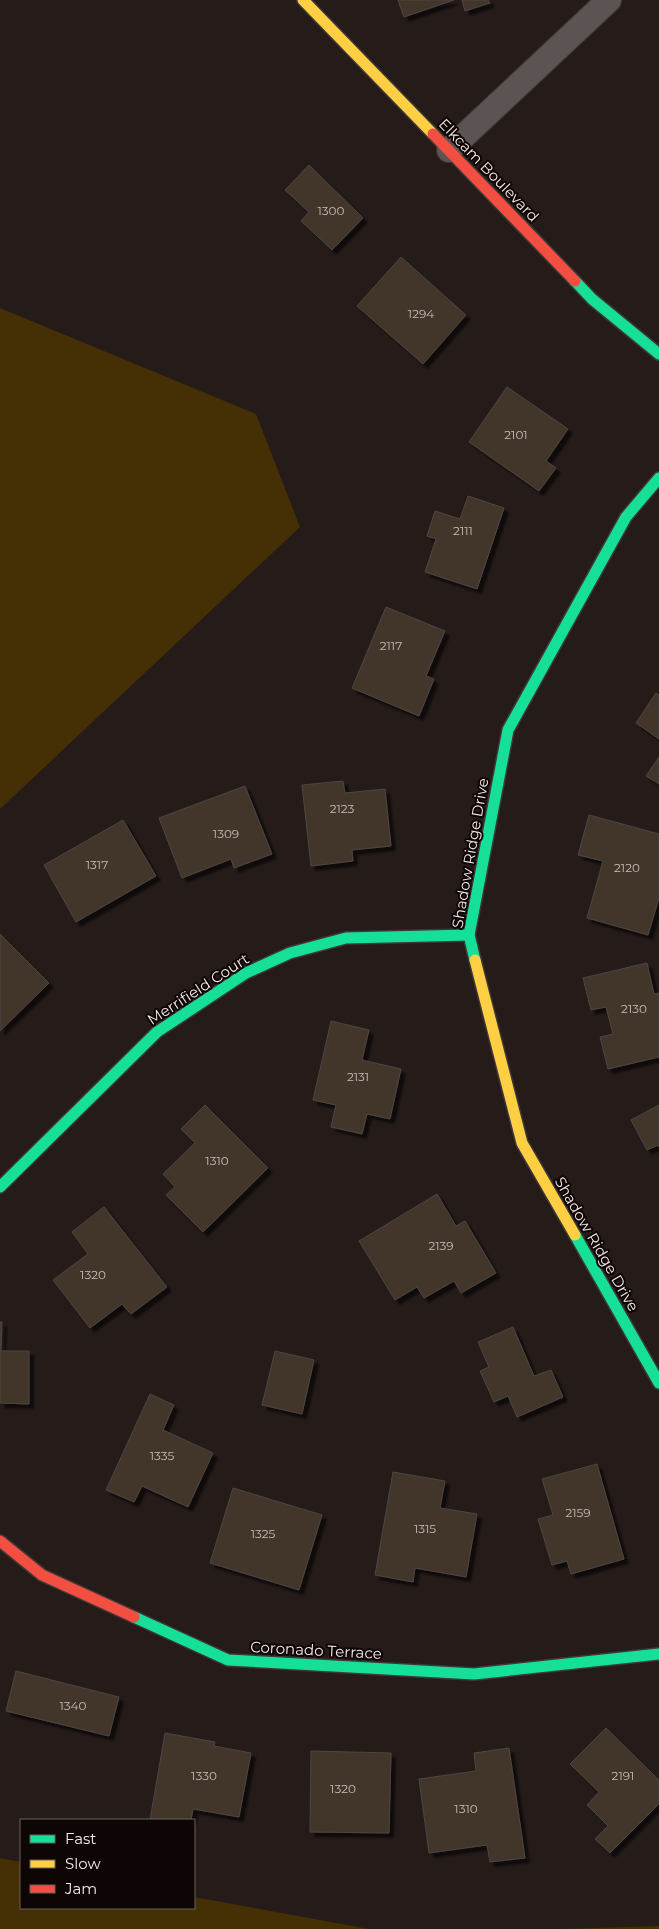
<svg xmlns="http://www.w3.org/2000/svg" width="659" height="1929" font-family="Montserrat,sans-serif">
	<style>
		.green { fill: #452f04 }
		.building { fill: #43352c; stroke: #4d4643; filter: url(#shadow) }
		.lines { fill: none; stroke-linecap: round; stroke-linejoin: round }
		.street-casing { stroke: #3f3837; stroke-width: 26 }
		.fast-casing { stroke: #3f3837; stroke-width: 14 }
		.slow-casing { stroke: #3f3837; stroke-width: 14 }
		.jam-casing { stroke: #3f3837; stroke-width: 14 }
		.street { stroke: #5b5452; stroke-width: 24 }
		.fast { stroke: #16e098; stroke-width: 11 }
		.slow { stroke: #ffcf43; stroke-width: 11 }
		.jam { stroke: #f24e42; stroke-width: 11 }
		.labels { text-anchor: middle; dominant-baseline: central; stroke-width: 4; stroke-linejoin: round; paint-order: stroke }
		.number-label { font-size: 12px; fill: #c8bcb8 }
		.street-label { font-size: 15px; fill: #f5e9e7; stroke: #0d0605 }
	</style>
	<defs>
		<filter id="shadow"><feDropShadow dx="4.5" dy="4.5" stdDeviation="1" flood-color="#0009"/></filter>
	</defs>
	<rect width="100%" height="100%" fill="#251c1a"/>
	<g class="green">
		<path d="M0,308L256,414L300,527L0,809Z"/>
		<path d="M0,1858L21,1862V1908H194V1897L369,1929H0Z"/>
		<path d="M659,1926V1929H562Z"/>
	</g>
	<g class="building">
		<path d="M398,0H454L404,17Z"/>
		<path d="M462,0H488L490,3L465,11Z"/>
		<path d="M309,165L363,218L332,250L301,221L309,212L285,190Z"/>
		<path d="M401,257L466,315L423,364L357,306Z"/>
		<path d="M507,387L568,429L546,461L556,468L539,491L469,442Z"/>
		<path d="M468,496L504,508L477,589L425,572L436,539L427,536L435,511L460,519Z"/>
		<path d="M386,607L445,631L426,676L434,679L419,716L352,688Z"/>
		<path d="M656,693L659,695V739L636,723Z"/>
		<path d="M659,757V784L646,776Z"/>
		<path d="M343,781L345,793L385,789L391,846L352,850L353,861L311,866L302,785Z"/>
		<path d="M245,786L272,854L234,868L231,859L182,878L159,818Z"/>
		<path d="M589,815L659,834V898L648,935L587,918L603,861L578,855Z"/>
		<path d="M123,820L156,876L76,922L44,865Z"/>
		<path d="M0,934L49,983L0,1031Z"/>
		<path d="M647,963L654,994L659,993V1057L608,1069L600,1037L613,1034L606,1007L591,1010L583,978Z"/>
		<path d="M331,1021L369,1030L362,1060L401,1069L390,1119L367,1114L362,1134L331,1127L336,1105L313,1100Z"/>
		<path d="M205,1105L268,1168L203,1232L166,1195L175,1187L163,1174L195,1143L181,1129Z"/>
		<path d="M659,1105V1147L658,1145L647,1150L631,1120Z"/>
		<path d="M437,1194L456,1226L465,1221L496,1273L461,1293L454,1281L424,1298L417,1287L395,1300L359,1241Z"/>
		<path d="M104,1207L167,1287L131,1314L122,1304L90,1328L53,1280L88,1254L72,1232Z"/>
		<path d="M0,1322H2L1,1351H29V1404L0,1403Z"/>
		<path d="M513,1327L534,1376L551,1370L563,1397L517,1417L508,1396L494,1402L480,1371L489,1367L478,1342Z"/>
		<path d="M275,1351L314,1360L302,1414L262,1405Z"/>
		<path d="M150,1394L174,1405L163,1430L213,1453L188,1507L142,1486L134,1502L106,1490Z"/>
		<path d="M597,1464L624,1559L571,1574L567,1561L552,1565L538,1519L553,1515L542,1479Z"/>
		<path d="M393,1472L445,1481L440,1508L477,1514L466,1577L415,1568L413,1582L375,1575Z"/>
		<path d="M233,1488L322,1515L299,1590L210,1563Z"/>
		<path d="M16,1671L119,1697L109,1736L6,1711Z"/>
		<path d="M606,1728L659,1780V1804L610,1853L595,1839L608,1826L587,1805L599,1792L570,1764Z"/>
		<path d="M165,1733L215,1742L214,1746L251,1753L239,1817L193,1809L191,1820H150Z"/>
		<path d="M509,1748L525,1858L490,1862L487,1845L429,1853L419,1779L476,1771L474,1753Z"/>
		<path d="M311,1751L391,1753L389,1833L310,1832Z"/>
	</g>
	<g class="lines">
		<defs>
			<path id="street" d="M449,150L609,0"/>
			<g id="fast">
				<path d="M575,281L592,299L659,354"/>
				<path d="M475,960L469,935L508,730L626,517L659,478"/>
				<path d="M0,1187L157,1032L246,973L290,953L346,938L469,935"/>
				<path d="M575,1235L659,1383"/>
				<path d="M134,1617L228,1660L474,1674L659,1654"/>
			</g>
			<g id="slow">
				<path d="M303,0L433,134"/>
				<path d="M475,960L522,1143L575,1235"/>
			</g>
			<g id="jam">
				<path d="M433,134L575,281"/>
				<path d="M0,1541L42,1575L134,1617"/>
			</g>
		</defs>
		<use href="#street" class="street-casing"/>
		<use href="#fast" class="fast-casing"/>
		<use href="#slow" class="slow-casing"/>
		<use href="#jam" class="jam-casing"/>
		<use href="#street" class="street"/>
		<use href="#fast" class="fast"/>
		<use href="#slow" class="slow"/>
		<use href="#jam" class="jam"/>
	</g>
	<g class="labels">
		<g class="number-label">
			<text x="331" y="210">1300</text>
			<text x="421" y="313">1294</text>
			<text x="516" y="434">2101</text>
			<text x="463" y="530">2111</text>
			<text x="391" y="645">2117</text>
			<text x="342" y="808">2123</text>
			<text x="226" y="833">1309</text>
			<text x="97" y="864">1317</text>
			<text x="627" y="867">2120</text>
			<text x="634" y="1008">2130</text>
			<text x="358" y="1076">2131</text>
			<text x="217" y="1160">1310</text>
			<text x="441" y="1245">2139</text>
			<text x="93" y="1274">1320</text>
			<text x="162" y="1455">1335</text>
			<text x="578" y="1512">2159</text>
			<text x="425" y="1528">1315</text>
			<text x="263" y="1533">1325</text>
			<text x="73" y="1705">1340</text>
			<text x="204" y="1775">1330</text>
			<text x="623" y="1775">2191</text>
			<text x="343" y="1788">1320</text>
			<text x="466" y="1808">1310</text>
		</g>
		<g class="street-label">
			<text transform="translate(489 170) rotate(46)">Elkcam Boulevard</text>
			<text transform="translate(470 853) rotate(-80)">Shadow Ridge Drive</text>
			<text transform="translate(198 989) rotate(-33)">Merrifield Court</text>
			<text transform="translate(597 1244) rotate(60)">Shadow Ridge Drive</text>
			<text transform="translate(316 1650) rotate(3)">Coronado Terrace</text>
		</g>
	</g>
	<rect x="20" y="1819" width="175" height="90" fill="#0d0605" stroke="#6a615f"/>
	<rect x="30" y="1835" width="25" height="8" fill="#16e098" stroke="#6a615f"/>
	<text x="65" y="1844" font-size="15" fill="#f5e9e7">Fast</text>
	<rect x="30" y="1860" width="25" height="8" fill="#ffcf43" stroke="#6a615f"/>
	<text x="65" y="1869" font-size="15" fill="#f5e9e7">Slow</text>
	<rect x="30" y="1885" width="25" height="8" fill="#f24e42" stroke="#6a615f"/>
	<text x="65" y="1894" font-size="15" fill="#f5e9e7">Jam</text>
</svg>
